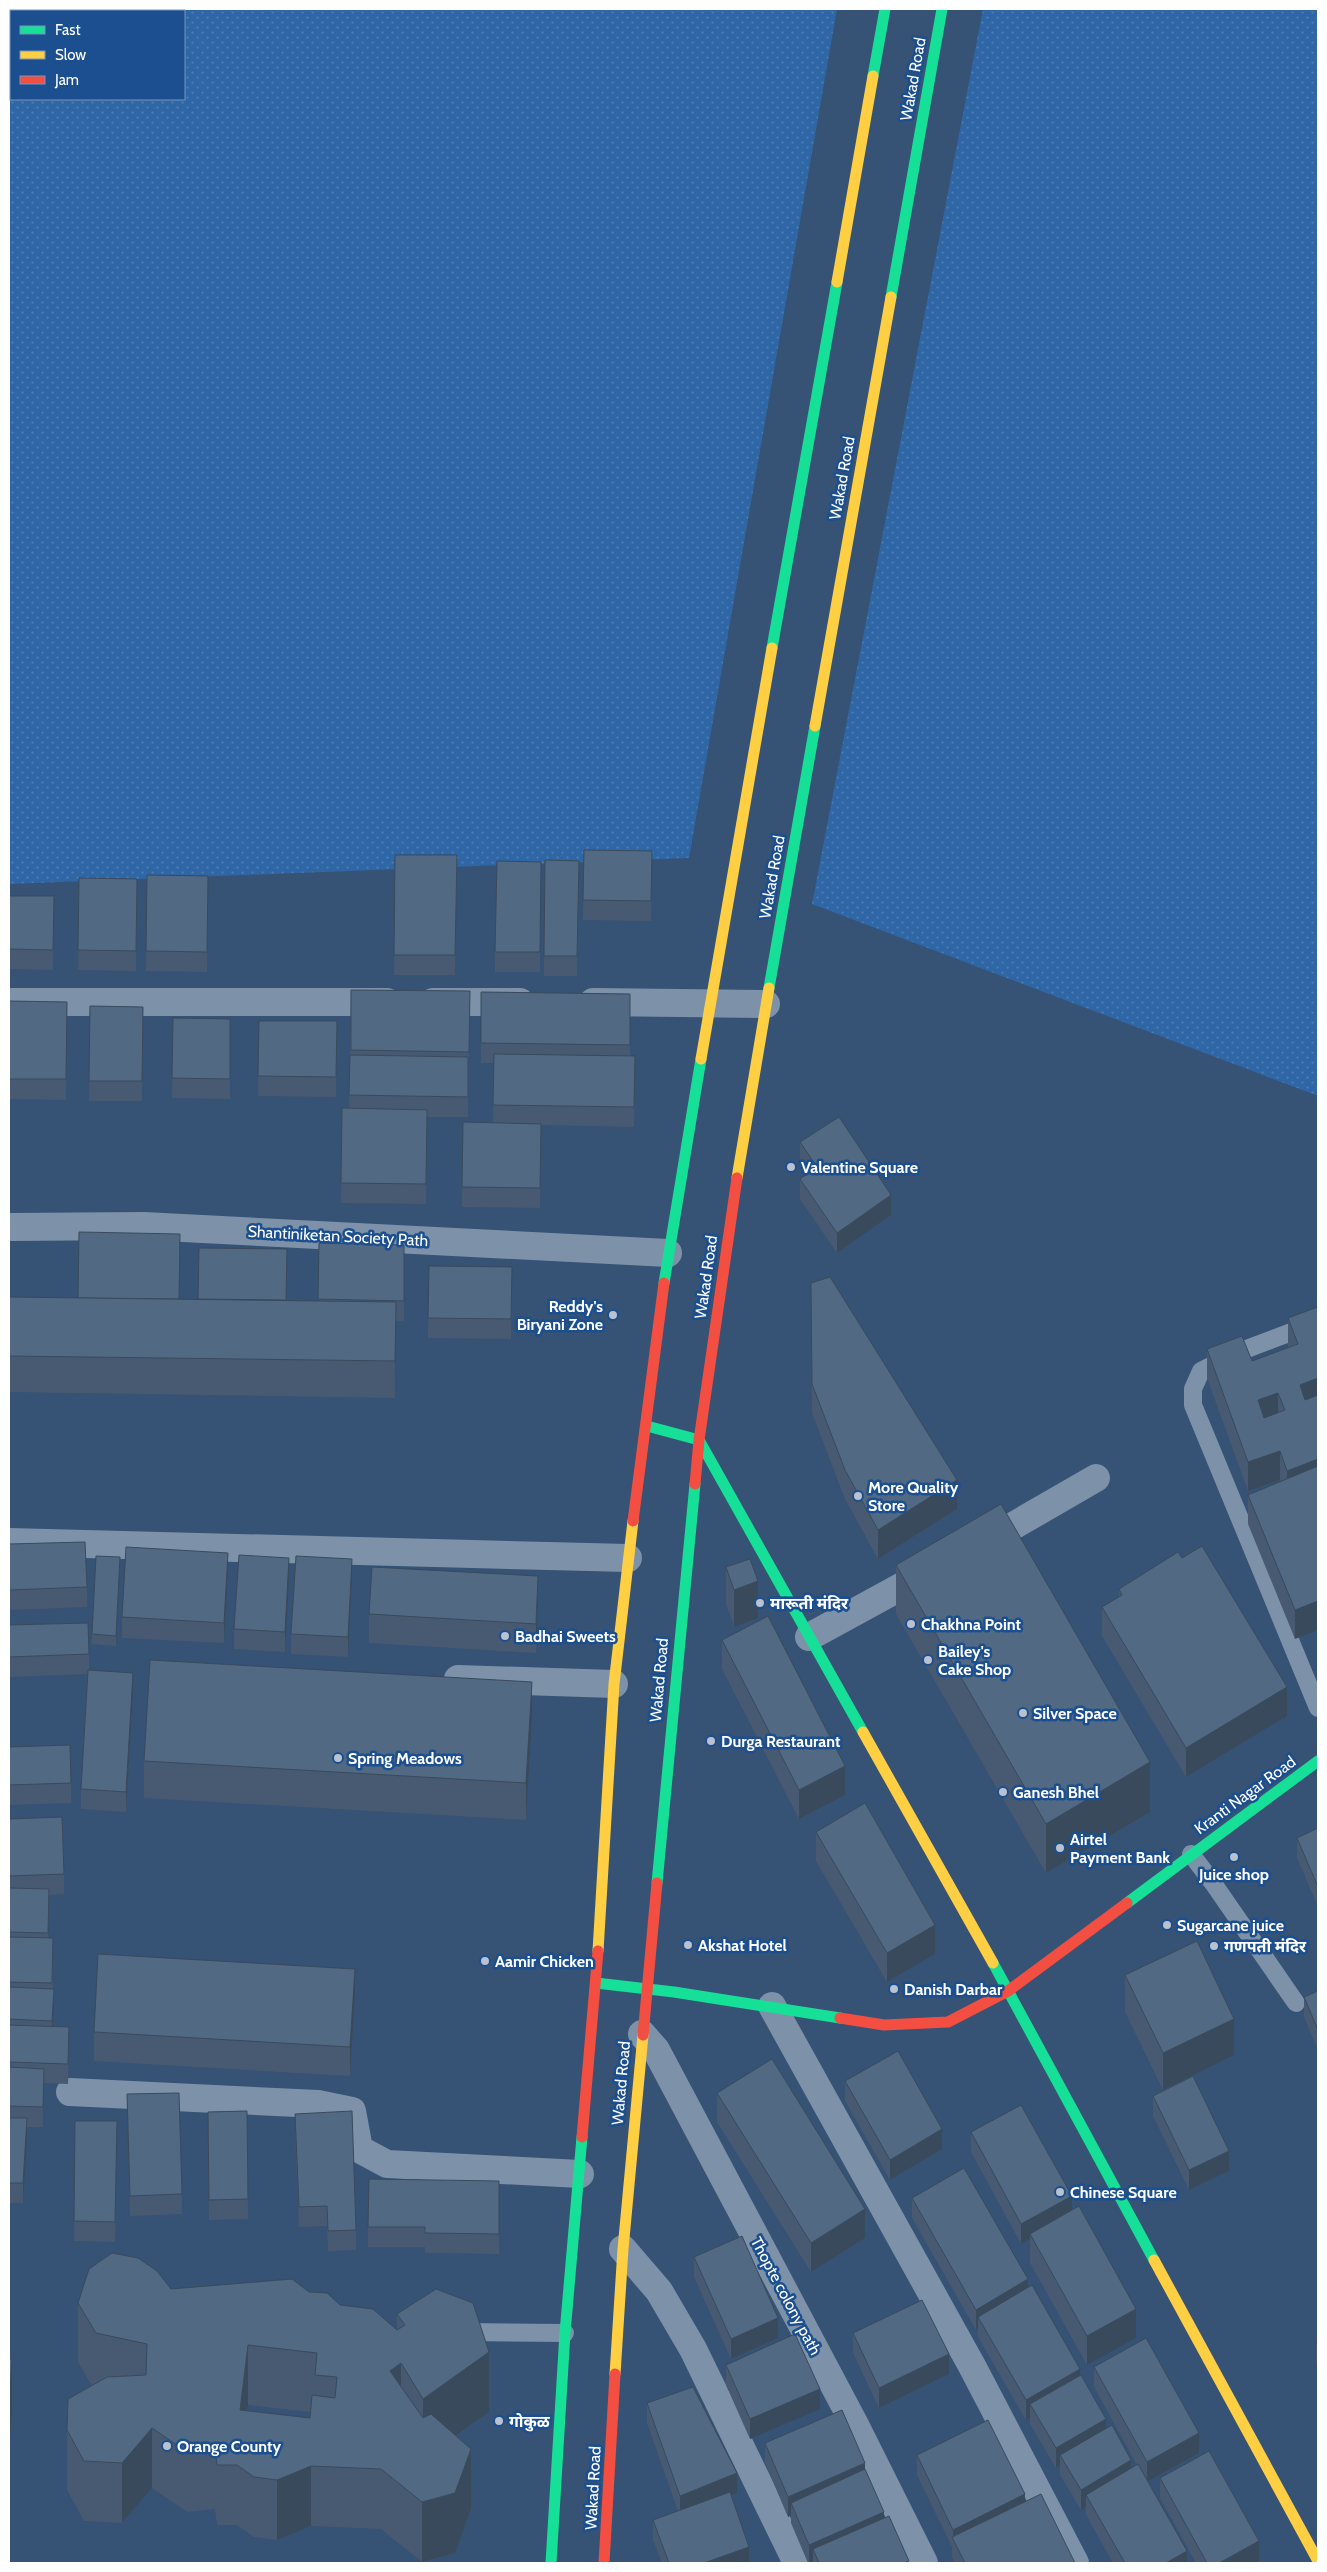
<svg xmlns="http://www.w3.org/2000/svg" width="1327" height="2572" font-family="Cabin,'Noto Sans Devanagari',sans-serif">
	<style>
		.green { fill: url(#green-dots); fill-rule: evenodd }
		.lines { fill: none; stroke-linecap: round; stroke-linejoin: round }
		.lane { stroke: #7d92a8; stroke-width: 18 }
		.street { stroke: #7d92a8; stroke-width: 28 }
		.fast { stroke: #16e098; stroke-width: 11 }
		.slow { stroke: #ffcf43; stroke-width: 11 }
		.jam { stroke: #f24e42; stroke-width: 11 }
		.wall { fill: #475a72; fill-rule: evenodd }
		.shaded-wall { fill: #394a5c }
		.building { fill: #526984; stroke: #394a5c; fill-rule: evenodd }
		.poi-dot { fill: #b9c2ce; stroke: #1b4f8f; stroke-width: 2 }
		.labels { text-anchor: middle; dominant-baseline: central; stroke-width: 5; stroke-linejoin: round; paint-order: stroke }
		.street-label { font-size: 16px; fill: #fff; stroke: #1b4f8f }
		.poi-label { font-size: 16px; font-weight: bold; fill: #fff; stroke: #1b4f8f; text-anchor: start }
	</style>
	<defs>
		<pattern id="green-dots" width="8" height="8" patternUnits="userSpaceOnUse" patternTransform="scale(1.25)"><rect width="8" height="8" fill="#2f66a5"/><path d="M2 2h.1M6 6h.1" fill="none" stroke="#4e7db2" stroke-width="1.8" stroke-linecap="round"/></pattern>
	</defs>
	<rect width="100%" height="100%" fill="#365274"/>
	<g class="green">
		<path d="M9,9H837L689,858L9,884ZM11,11H184V99H11Z"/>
		<path d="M983,9H1318V1096L812,904Z"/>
	</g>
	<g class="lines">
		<g class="lane">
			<path d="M1318,1322L1236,1353L1201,1371L1193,1389V1405L1318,1708"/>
			<path d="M1191,1854L1213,1883L1296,2003"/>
			<path d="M460,2332L565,2333"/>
		</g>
		<g class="street">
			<path d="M9,1002H387"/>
			<path d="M433,1002H520"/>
			<path d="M593,1002L766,1004"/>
			<path d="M9,1227L144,1226L668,1253"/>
			<path d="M1013,1526L1096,1478"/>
			<path d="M9,1542L628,1558"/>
			<path d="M809,1637L928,1572"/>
			<path d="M458,1679L614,1684"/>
			<path d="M772,2006L972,2366L1075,2563"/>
			<path d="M642,2034L656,2050L854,2423L924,2563"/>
			<path d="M70,2092L318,2104L352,2111L359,2149L387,2164L580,2174"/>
			<path d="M623,2249L659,2291L693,2349L797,2563"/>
		</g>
		<g class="fast">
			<path d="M873,76L885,9"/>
			<path d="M891,297L942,9"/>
			<path d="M772,648L837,282"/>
			<path d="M769,988L815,726"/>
			<path d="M664,1283L701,1059"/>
			<path d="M647,1426L699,1440L863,1732"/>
			<path d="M657,1883L695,1484"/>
			<path d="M1127,1903L1318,1761"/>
			<path d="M993,1963L1154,2260"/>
			<path d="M596,1983L674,1992L840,2018"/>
			<path d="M551,2563L565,2333L582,2137"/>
		</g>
		<g class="slow">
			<path d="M837,282L873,76"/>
			<path d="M815,726L891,297"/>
			<path d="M701,1059L772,648"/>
			<path d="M737,1178L769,988"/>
			<path d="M863,1732L993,1963"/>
			<path d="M598,1951L614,1684L633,1521"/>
			<path d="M1154,2260L1318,2561"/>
			<path d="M615,2374L623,2249L643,2035"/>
		</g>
		<g class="jam">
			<path d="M695,1484L699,1440L737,1178"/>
			<path d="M633,1521L664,1283"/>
			<path d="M840,2018L884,2025L948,2022L1008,1991L1127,1903"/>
			<path d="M643,2035L657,1883"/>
			<path d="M582,2137L598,1951"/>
			<path d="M604,2563L615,2374"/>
		</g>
	</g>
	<g class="wall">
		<path d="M584,850L652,871L651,921L583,920Z"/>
		<path d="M395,855H457L455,975H394Z"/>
		<path d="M545,860L579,861L577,976H544Z"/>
		<path d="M541,862L540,972H495V952Z"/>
		<path d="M147,875L208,876L207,972L146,971Z"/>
		<path d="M79,878L137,879L136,971L78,970Z"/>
		<path d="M9,896H54L53,970L9,969Z"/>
		<path d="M351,990L470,991L468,1117H427L426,1204L341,1203L342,1108H349Z"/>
		<path d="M481,992L630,994V1056L635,1076L634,1127L541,1125L540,1208L462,1207V1187L493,1123L494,1063H481Z"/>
		<path d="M9,1001L67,1002L66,1100L9,1099Z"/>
		<path d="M90,1006L143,1007L142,1101H89Z"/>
		<path d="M173,1018L230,1019V1099L172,1098Z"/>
		<path d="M259,1021H337L336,1097L258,1096Z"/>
		<path d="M800,1142L891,1215L837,1253L800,1199V1179L808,1173L800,1162Z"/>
		<path d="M319,1243L404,1245V1321H396L395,1398L9,1392V1297L318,1301Z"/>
		<path d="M429,1266L512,1287L511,1339L428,1338Z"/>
		<path d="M811,1283L957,1509L878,1559L845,1499L812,1413Z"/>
		<path d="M1318,1307L1295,1639L1248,1524V1495L1281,1482L1280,1480L1248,1491L1207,1378V1349L1252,1361L1288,1347V1318Z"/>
		<path d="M9,1544L87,1587V1607L9,1610Z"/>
		<path d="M896,1565L1150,1812L1046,1873L896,1614Z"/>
		<path d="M120,1567L116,1646L92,1644V1634Z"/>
		<path d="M726,1567L758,1618L734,1627L726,1604Z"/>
		<path d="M228,1573L224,1643L122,1638V1617Z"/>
		<path d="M289,1578L285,1652L234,1649V1629Z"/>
		<path d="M352,1579L348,1657L291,1654V1634Z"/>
		<path d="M1119,1589L1287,1716L1186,1777L1102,1636V1607L1119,1598Z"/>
		<path d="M538,1605L536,1653L369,1643V1614Z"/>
		<path d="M9,1625L89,1654V1670L133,1693L126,1812L81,1809V1789L87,1674L9,1677Z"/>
		<path d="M722,1640L845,1795L799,1819L722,1669Z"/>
		<path d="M532,1719L526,1820L144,1798V1761Z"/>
		<path d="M9,1747L71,1783V1803L9,1805Z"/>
		<path d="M9,1819L64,1874V1894L49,1895L48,1938L53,1958V1989L54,2010L53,2027L69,2047L68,2084L44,2083L43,2127H27L23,2203H9Z"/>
		<path d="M1318,1828V1907L1297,1858V1838Z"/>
		<path d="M816,1832L935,1954L887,1982L816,1861Z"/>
		<path d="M1125,1975L1234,2055L1163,2090L1125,2012Z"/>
		<path d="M1318,1991V2050L1304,2017V1997Z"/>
		<path d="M355,1998L350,2076L94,2061V2032Z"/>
		<path d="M845,2081L942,2149L890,2180L845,2101Z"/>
		<path d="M1317,2085H1318V2097L1317,2095Z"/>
		<path d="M717,2093L865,2238L811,2272L717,2122Z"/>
		<path d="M127,2094L182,2194V2214L130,2216Z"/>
		<path d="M1153,2096L1229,2171L1189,2190L1153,2116Z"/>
		<path d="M247,2111L248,2219L209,2220L208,2112Z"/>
		<path d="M295,2114L356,2230V2250L328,2251L327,2226L299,2227L295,2134Z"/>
		<path d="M75,2121H117L115,2242L74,2241Z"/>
		<path d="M971,2132L1072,2210L1136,2338L1087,2365L1030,2263V2239L1021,2244L971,2152Z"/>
		<path d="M499,2181V2254L425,2253V2247H368V2227Z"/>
		<path d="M912,2198L1028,2288L1080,2375L1106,2428L1131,2468L1137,2465L1094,2387V2367L1199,2453L1148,2482L1187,2563H1113L1086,2515V2507L1081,2510L1060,2475V2466L1056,2468L1030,2424V2418L1026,2420L978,2337V2328L976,2330L912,2218Z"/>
		<path d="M694,2257L778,2338L731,2359L694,2277Z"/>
		<path d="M171,2289L309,2292L397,2330V2314L489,2412L456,2436L471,2509L455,2553L422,2562L381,2529L311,2526L277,2540L254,2537L237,2525H217L215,2509L187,2512L152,2488L122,2523L84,2521L67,2490V2430L92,2386L78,2362V2303ZM248,2405L310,2412V2418L247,2411Z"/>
		<path d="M853,2333L949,2374L879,2408L853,2353Z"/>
		<path d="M1318,2340V2367L1316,2362V2341Z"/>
		<path d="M726,2365L820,2409L750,2439L726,2385Z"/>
		<path d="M647,2403L737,2493L731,2496L749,2563H662L653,2540V2520L678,2511L647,2423Z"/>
		<path d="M765,2443L865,2470L884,2518L909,2563H808L791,2523V2515L788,2517L765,2463Z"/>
		<path d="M917,2455L1025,2501L1075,2563H955L952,2557V2547L917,2475Z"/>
		<path d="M1160,2478L1259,2561L1255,2563H1196L1160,2498Z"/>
	</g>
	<g class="shaded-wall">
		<path d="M891,1195V1215L837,1253V1233Z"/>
		<path d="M396,1302V1339L395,1398V1361Z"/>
		<path d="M1318,1378V1407L1300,1414V1385Z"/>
		<path d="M1278,1393V1422L1258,1429V1400Z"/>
		<path d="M1280,1451V1480L1248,1491V1462Z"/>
		<path d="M1318,1459V1488L1287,1500V1471Z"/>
		<path d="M957,1480V1509L878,1559V1530Z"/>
		<path d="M228,1553V1573L224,1643V1623Z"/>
		<path d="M120,1557V1567L116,1646V1636Z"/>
		<path d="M289,1558V1578L285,1652V1632Z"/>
		<path d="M352,1559V1579L348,1657V1637Z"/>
		<path d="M538,1576V1605L536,1653V1624Z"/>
		<path d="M758,1581V1618L734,1627V1590Z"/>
		<path d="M1318,1601V1630L1295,1639V1610Z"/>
		<path d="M133,1673V1693L126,1812V1792Z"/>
		<path d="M532,1682V1719L526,1820V1783Z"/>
		<path d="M1287,1687V1716L1186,1777V1748Z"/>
		<path d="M1150,1762V1812L1046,1873V1824Z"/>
		<path d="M845,1766V1795L799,1819V1790Z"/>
		<path d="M935,1925V1954L887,1982V1953Z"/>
		<path d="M355,1969V1998L350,2076V2047Z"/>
		<path d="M54,1989V2010L52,2041V2021Z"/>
		<path d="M1234,2019V2055L1163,2090V2053Z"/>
		<path d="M44,2069V2089L43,2127V2107Z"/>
		<path d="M27,2118V2139L23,2203V2183Z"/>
		<path d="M942,2129V2149L890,2180V2160Z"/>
		<path d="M1229,2151V2171L1189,2190V2170Z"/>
		<path d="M1072,2196V2216L1030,2234V2239L1021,2244V2224Z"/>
		<path d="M865,2209V2238L811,2272V2243Z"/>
		<path d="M1028,2279V2299L978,2317V2328L976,2330V2310Z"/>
		<path d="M1136,2309V2338L1087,2365V2336Z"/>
		<path d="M778,2318V2338L731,2359V2339Z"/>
		<path d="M248,2345V2405L240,2470V2410Z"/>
		<path d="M489,2352V2412L423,2459V2399Z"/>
		<path d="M949,2354V2374L879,2408V2388Z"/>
		<path d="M12,2359V2408L9,2454V2405Z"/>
		<path d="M401,2363V2422L390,2371Z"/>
		<path d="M1080,2369V2389L1030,2404V2418L1026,2420V2400Z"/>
		<path d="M820,2389V2409L750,2439V2419Z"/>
		<path d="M1106,2419V2439L1060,2455V2466L1056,2468V2448Z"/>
		<path d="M152,2428V2488L122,2523V2463Z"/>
		<path d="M1199,2433V2453L1147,2482V2462Z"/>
		<path d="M471,2449V2509L455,2553L422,2562V2502Z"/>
		<path d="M1131,2460V2480L1086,2495V2507L1081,2510V2490Z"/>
		<path d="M865,2463V2483L791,2503V2515L788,2517V2497Z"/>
		<path d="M311,2466V2526L277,2540V2480Z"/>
		<path d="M737,2473V2493L680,2516V2496Z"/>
		<path d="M1025,2494V2514L953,2539V2530Z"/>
		<path d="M884,2512V2532L813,2549V2563H809V2545Z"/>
		<path d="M1259,2541V2561L1255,2563H1219Z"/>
		<path d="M749,2547V2563H704Z"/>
		<path d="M1187,2551V2563H1166Z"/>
	</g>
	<g class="building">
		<path d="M584,850L652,851L651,901L583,900Z"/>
		<path d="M395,855H457L455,955H394Z"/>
		<path d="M545,860L579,861L577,956H544Z"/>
		<path d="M497,861L541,862L540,952H495Z"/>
		<path d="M147,875L208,876L207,952L146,951Z"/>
		<path d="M79,878L137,879L136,951L78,950Z"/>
		<path d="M9,896H54L53,950L9,949Z"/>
		<path d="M351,990L470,991L469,1052L351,1050Z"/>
		<path d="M481,992L630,994V1045L481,1043Z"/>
		<path d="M9,1001L67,1002L66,1079H9Z"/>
		<path d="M90,1006L143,1007L142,1081H89Z"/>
		<path d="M173,1018L230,1019V1079L172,1078Z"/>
		<path d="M259,1021H337L336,1077L258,1076Z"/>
		<path d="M494,1054L635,1056L634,1107L493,1105Z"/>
		<path d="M350,1055L468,1057V1097L349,1095Z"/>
		<path d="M342,1108L427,1110L426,1184L341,1183Z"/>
		<path d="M839,1117L891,1195L837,1233L800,1179L817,1167L800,1142Z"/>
		<path d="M463,1122L541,1124L540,1188L462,1187Z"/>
		<path d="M79,1232L180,1234L179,1299L78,1298Z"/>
		<path d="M319,1243L404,1245V1301L318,1299Z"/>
		<path d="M199,1248L287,1249L286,1300L198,1299Z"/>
		<path d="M429,1266L512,1267L511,1319L428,1318Z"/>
		<path d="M830,1277L957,1480L878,1530L845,1470L812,1384L811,1283Z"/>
		<path d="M9,1297L396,1302L395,1361L9,1356Z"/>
		<path d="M1318,1307V1378L1300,1385L1305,1400L1318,1395V1459L1287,1471L1280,1451L1248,1462L1207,1349L1242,1336L1252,1361L1298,1344L1288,1318ZM1278,1393L1285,1410L1264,1418L1258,1400Z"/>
		<path d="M1318,1466V1601L1295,1610L1248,1495Z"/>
		<path d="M1001,1504L1150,1762L1046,1824L896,1565Z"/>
		<path d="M85,1542L87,1587L9,1590V1544Z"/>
		<path d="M1202,1546L1287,1687L1186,1748L1102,1607L1122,1595L1119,1589L1178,1552L1182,1558Z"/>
		<path d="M126,1547L228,1553L224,1623L122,1617Z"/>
		<path d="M239,1555L289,1558L285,1632L234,1629Z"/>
		<path d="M96,1556L120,1557L116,1636L92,1634Z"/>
		<path d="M296,1556L352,1559L348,1637L291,1634Z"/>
		<path d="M750,1559L758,1581L734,1590L726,1567Z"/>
		<path d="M372,1567L538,1576L536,1624L369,1614Z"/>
		<path d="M768,1616L845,1766L799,1790L722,1640Z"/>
		<path d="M88,1623L89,1654L9,1657V1625Z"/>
		<path d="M150,1660L532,1682L526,1783L144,1761Z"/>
		<path d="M88,1670L133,1673L126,1792L81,1789Z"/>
		<path d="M70,1745L71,1783L9,1785V1747Z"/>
		<path d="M865,1803L935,1925L887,1953L816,1832Z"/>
		<path d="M62,1817L64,1874L9,1876V1819Z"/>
		<path d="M1318,1828V1887L1297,1838Z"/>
		<path d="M9,1888L49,1889L48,1933L9,1932Z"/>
		<path d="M9,1937L53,1938L52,1983L9,1982Z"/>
		<path d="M1197,1941L1234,2019L1163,2053L1125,1975Z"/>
		<path d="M98,1954L355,1969L350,2047L94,2032Z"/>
		<path d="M9,1987L54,1989L52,2021L9,2019Z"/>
		<path d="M1318,1991V2030L1304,1997Z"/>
		<path d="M9,2025L69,2027L68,2064L9,2062Z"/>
		<path d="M898,2051L942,2129L890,2160L845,2081Z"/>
		<path d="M772,2059L865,2209L811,2243L717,2093Z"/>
		<path d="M9,2067L44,2069L43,2107L9,2106Z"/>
		<path d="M1193,2076L1229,2151L1189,2170L1153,2096Z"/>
		<path d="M179,2093L182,2194L130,2196L127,2094Z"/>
		<path d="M1021,2105L1072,2196L1021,2224L971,2132Z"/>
		<path d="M247,2111L248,2199L209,2200L208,2112Z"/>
		<path d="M352,2111L356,2230L328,2231L327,2206L299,2207L295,2114Z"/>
		<path d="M9,2118H27L23,2183H9Z"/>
		<path d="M75,2121H117L115,2222L74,2221Z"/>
		<path d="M964,2168L1028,2279L976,2310L912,2198Z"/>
		<path d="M369,2179L499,2181V2234L425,2233V2227H368Z"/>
		<path d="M1079,2206L1136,2309L1087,2336L1030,2234Z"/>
		<path d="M742,2236L778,2318L731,2339L694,2257Z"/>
		<path d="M112,2253L138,2258L157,2271L171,2289L292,2279L309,2292L327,2293L340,2305L373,2309L397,2330L405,2325L397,2314L436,2289L473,2303L489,2352L423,2399L401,2363L390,2371L423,2418L431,2414L471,2449L455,2493L422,2502L381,2469L311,2466L277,2480L254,2477L237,2465H217L215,2449L187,2452L152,2428L122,2463L84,2461L67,2430L68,2399L107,2377L146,2375L147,2344L96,2333L78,2303L89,2269ZM248,2345L317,2353L315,2375L337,2377L335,2398L312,2395L310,2418L240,2410Z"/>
		<path d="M1032,2285L1080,2369L1026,2400L978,2317Z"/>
		<path d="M922,2300L949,2354L879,2388L853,2333Z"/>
		<path d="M795,2334L820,2389L750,2419L726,2365Z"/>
		<path d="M1146,2338L1199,2433L1147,2462L1094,2367Z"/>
		<path d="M1318,2340V2347L1316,2341Z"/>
		<path d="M9,2359H12L9,2405Z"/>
		<path d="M1081,2375L1106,2419L1056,2448L1030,2404Z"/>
		<path d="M693,2387L737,2473L680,2496L647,2403Z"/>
		<path d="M842,2410L865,2463L788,2497L765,2443Z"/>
		<path d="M988,2420L1025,2494L953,2530L917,2455Z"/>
		<path d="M1112,2425L1131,2460L1081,2490L1060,2455Z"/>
		<path d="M1209,2451L1259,2541L1219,2563H1207L1160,2478Z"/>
		<path d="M1138,2464L1187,2551L1166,2563H1125L1086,2495Z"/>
		<path d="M865,2469L884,2512L809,2545L791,2503Z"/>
		<path d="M730,2492L749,2547L704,2563H669L653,2520Z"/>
		<path d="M1041,2494L1075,2563H965L952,2537Z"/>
		<path d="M889,2516L909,2561L903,2563H819L813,2549Z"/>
	</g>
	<g class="poi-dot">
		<circle cx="791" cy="1167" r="5"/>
		<circle cx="613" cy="1315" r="5"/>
		<circle cx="858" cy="1496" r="5"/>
		<circle cx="760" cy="1603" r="5"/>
		<circle cx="911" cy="1624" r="5"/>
		<circle cx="505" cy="1636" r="5"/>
		<circle cx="928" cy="1660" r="5"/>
		<circle cx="1023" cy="1713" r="5"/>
		<circle cx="711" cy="1741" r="5"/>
		<circle cx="338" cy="1758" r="5"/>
		<circle cx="1003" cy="1792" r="5"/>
		<circle cx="1060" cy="1848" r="5"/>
		<circle cx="1234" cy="1857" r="5"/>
		<circle cx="1167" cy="1925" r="5"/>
		<circle cx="688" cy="1945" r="5"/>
		<circle cx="1214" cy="1946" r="5"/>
		<circle cx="485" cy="1961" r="5"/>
		<circle cx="894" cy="1989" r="5"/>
		<circle cx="1060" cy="2192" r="5"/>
		<circle cx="499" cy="2421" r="5"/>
		<circle cx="167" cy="2446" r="5"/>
	</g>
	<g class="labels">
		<g class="street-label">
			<text transform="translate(913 79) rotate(-80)">Wakad Road</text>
			<text transform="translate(842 478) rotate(-80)">Wakad Road</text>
			<text transform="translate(772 877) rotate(-80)">Wakad Road</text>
			<text transform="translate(338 1236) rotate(3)">Shantiniketan Society Path</text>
			<text transform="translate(706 1277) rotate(-82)">Wakad Road</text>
			<text transform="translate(659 1680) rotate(-85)">Wakad Road</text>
			<text transform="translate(1245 1795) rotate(-36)">Kranti Nagar Road</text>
			<text transform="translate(621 2083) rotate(-85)">Wakad Road</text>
			<text transform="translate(786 2296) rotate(62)">Thopte colony path</text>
			<text transform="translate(593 2488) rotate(-87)">Wakad Road</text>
		</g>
		<g class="poi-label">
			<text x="801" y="1167">Valentine Square</text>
			<text x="603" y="1306" text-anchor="end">Reddy's<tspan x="603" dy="18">Biryani Zone</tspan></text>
			<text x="868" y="1487">More Quality<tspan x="868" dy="18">Store</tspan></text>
			<text x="770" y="1603">मारूती मंदिर</text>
			<text x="921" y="1624">Chakhna Point</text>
			<text x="515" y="1636">Badhai Sweets</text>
			<text x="938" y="1651">Bailey's<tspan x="938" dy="18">Cake Shop</tspan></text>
			<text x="1033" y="1713">Silver Space</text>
			<text x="721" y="1741">Durga Restaurant</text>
			<text x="348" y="1758">Spring Meadows</text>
			<text x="1013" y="1792">Ganesh Bhel</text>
			<text x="1070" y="1839">Airtel<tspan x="1070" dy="18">Payment Bank</tspan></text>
			<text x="1234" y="1874" text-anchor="middle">Juice shop</text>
			<text x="1177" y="1925">Sugarcane juice</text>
			<text x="698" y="1945">Akshat Hotel</text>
			<text x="1224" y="1946">गणपती मंदिर</text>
			<text x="495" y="1961">Aamir Chicken</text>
			<text x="904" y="1989">Danish Darbar</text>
			<text x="1070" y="2192">Chinese Square</text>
			<text x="509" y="2421">गोकुळ</text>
			<text x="177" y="2446">Orange County</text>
		</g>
	</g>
	<rect width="1327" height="2572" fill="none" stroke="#ffffff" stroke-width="20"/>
	<rect x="10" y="10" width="175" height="90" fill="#1b4f8f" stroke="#7695bc"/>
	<rect x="20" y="26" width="25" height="8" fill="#16e098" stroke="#7695bc"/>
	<text x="55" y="35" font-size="15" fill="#ffffff">Fast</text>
	<rect x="20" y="51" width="25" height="8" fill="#ffcf43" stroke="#7695bc"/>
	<text x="55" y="60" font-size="15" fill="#ffffff">Slow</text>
	<rect x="20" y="76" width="25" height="8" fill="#f24e42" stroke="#7695bc"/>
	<text x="55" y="85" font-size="15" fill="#ffffff">Jam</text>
</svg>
